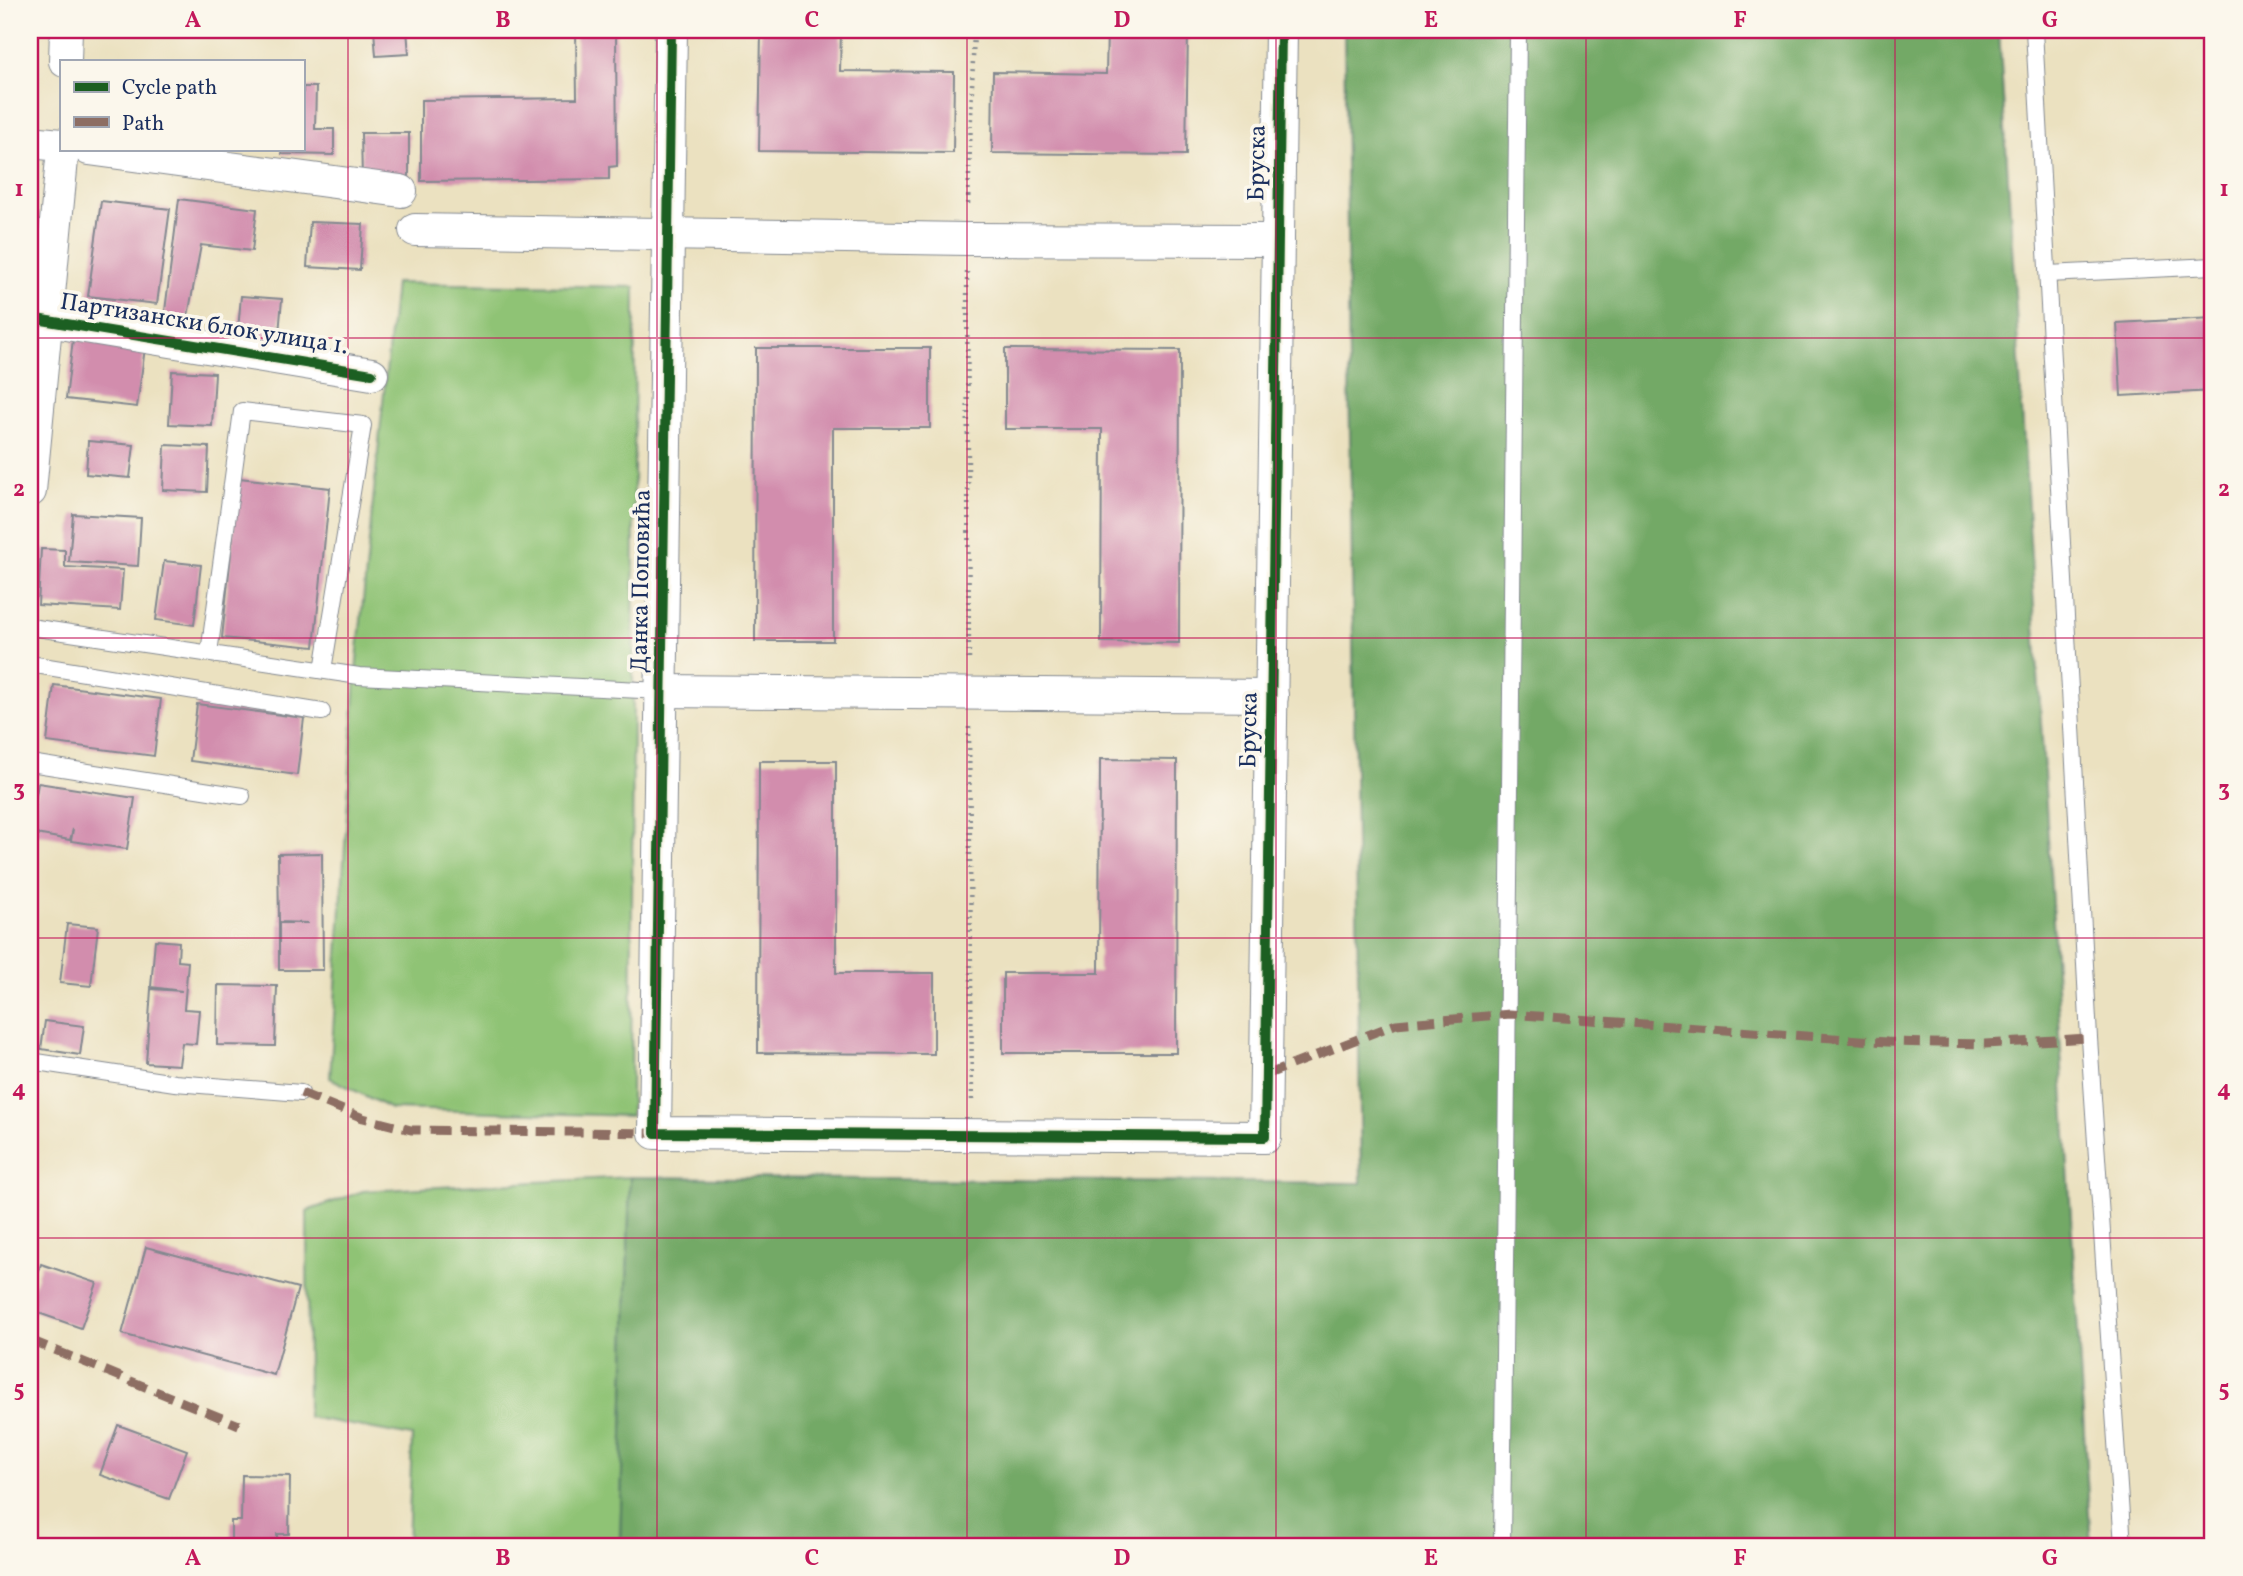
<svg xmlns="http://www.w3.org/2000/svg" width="2243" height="1576" font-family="Vollkorn,serif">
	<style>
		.green { fill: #8fc374; stroke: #557969; stroke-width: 2 }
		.forest { fill: #73a966; stroke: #476c62; stroke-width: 2 }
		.building { fill: #d28dad }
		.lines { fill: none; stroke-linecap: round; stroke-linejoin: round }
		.lane-casing { stroke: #83888f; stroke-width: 18 }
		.street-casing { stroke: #83888f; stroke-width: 34 }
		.path { stroke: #83888f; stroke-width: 4.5; stroke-dasharray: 2 5; stroke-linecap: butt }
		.lane { stroke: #fff; stroke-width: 16 }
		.street { stroke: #fff; stroke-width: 32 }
		.quiet { stroke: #8d6e63; stroke-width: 9; stroke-dasharray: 18 9; stroke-linecap: butt }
		.cycleway-casing { stroke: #fbf7ec; stroke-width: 15 }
		.cycleway { stroke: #1b5e20; stroke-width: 10 }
		.grid { fill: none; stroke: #c2185b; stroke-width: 2; stroke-opacity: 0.55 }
		.labels { text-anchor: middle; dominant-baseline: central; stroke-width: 7; stroke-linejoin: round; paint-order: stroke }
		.street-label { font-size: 24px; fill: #1b2f5e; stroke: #fbf7ec }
		.neatline { fill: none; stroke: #c2185b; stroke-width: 2.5 }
		.grid-label { font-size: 23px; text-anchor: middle; font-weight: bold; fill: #c2185b }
	</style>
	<rect width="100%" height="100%" fill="#fbf7ec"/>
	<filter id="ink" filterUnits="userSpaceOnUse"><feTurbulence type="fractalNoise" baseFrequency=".0143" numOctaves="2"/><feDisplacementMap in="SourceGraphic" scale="14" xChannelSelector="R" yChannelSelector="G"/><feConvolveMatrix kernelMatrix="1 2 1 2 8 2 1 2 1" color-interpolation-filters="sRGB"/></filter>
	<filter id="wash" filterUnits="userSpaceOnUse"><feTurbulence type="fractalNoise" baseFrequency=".00686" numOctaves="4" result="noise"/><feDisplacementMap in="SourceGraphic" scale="28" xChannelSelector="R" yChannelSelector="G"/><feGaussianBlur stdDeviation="1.57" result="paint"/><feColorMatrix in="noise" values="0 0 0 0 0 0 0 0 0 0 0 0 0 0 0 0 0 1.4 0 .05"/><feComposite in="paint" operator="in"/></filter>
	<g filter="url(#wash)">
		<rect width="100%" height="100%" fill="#ebe1c0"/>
		<g class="green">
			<path d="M395,283L635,287L631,1116L391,1109L330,1078L357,660Z"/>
			<path d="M630,1177L620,1546H408L412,1436L308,1417L307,1211L363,1191Z"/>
		</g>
		<path class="forest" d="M1344,30H1999L2091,1546H620L630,1177L1361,1183Z"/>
		<g id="blocks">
			<g class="building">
				<path d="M374,30H407L409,54L376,56Z"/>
				<path d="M576,30H616L617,166L609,167V179L421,181V100L577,98Z"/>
				<path d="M761,30H841L840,71L954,72L953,153L759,151Z"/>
				<path d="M1107,30H1188L1186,155L992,153L993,72L1106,74Z"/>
				<path d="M303,87H316L315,129H334V155L282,154V149H303Z"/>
				<path d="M361,133H409V179H362Z"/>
				<path d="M179,199L257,209L252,251L201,245L184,338L162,335Z"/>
				<path d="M101,201L170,209L157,304L88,296Z"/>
				<path d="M310,222L363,224L360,270L307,267Z"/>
				<path d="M241,296L282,299L278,345L237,342Z"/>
				<path d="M2213,318V391L2121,396L2117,323Z"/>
				<path d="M73,339L145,348L137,407L66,399Z"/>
				<path d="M756,348H930V428H833V641H755Z"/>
				<path d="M1005,349L1180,350L1179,643L1101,642L1102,429H1005Z"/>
				<path d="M172,371L215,373L212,426L169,424Z"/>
				<path d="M88,441L134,445L130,478L86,474Z"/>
				<path d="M165,445L209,447L207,492L163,490Z"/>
				<path d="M239,478L330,488L314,647L222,638Z"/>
				<path d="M73,514L141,518L138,566L69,562Z"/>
				<path d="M41,549L65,550V567L123,570L120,610L38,605Z"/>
				<path d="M164,561L201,565L194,625L156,620Z"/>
				<path d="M54,685L161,699L154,756L47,742Z"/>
				<path d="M197,704L304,718L297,775L190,761Z"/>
				<path d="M1100,759L1177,760L1176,1053H1003V973H1099Z"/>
				<path d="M759,761H836V973H934V1054L758,1053Z"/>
				<path d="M38,783L135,798L127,849L71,841L73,829L70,840L30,833Z"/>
				<path d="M322,853L323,970H279V923H308L279,922L278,854Z"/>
				<path d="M67,924L98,927L91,986L60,983Z"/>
				<path d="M155,940L179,942L178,961L188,962L184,1009L199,1010L196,1044L182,1043L179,1065L146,1063L151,989L182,991L151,987Z"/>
				<path d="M218,985L277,986L275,1046L217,1045Z"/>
				<path d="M45,1021L84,1026L80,1055L41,1049Z"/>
				<path d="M146,1247L298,1288L274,1375L122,1334Z"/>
				<path d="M41,1264L97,1283L81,1328L30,1310V1298Z"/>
				<path d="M118,1425L187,1450L169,1499L100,1475Z"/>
				<path d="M242,1475L290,1476L289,1534H277V1546H231V1521H241Z"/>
			</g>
		</g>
	</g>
	<g filter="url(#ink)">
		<use href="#blocks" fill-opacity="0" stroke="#83888f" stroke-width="2"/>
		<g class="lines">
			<defs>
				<g id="lane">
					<path d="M2034,30L2089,1038L2123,1546"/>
					<path d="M2048,274L2213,266"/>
					<path d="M30,627L359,676L661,691"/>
					<path d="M209,653L242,411L363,425L323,670"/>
					<path d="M30,664L322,712"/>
					<path d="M30,763L242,796"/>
					<path d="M30,1061L175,1083L301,1093"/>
					<path d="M1502,1546L1518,30"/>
				</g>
				<g id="street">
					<path d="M671,30L655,1133L1265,1137L1281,30"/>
					<path d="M65,61L66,30"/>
					<path d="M30,142L61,145"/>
					<path d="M89,149L401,191"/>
					<path d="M415,230L967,239L1278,240"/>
					<path d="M30,318L372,374"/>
					<path d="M30,491L63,149"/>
					<path d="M661,691L1272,696"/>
				</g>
			</defs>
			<use href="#lane" class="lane-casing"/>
			<use href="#street" class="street-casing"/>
			<g class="path">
				<path d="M968,204L974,30"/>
				<path d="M967,272L969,659"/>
				<path d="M969,727L972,1100"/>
			</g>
			<use href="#lane" class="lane"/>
			<use href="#street" class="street"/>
			<g class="quiet">
				<path d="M1266,1075L1396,1024L1510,1014L1887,1042L1985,1044L2089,1038"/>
				<path d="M301,1093L363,1118L411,1130L655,1133"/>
				<path d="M30,1340L239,1425"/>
			</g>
			<defs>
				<g id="cycleway">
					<path d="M671,30L655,1133L1265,1137L1281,30"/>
					<path d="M30,318L372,374"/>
				</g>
			</defs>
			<use href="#cycleway" class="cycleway-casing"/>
			<use href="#cycleway" class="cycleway"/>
		</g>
	</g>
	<path class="grid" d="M348,30V1546M657,30V1546M967,30V1546M1276,30V1546M1586,30V1546M1895,30V1546M30,338H2213M30,638H2213M30,938H2213M30,1238H2213"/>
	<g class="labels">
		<g class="street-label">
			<text transform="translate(1258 163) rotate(-89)">Бруска</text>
			<text transform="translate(204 325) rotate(9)">Партизански блок улица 1.</text>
			<text transform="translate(642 581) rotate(-89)">Данка Поповића</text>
			<text transform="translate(1250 730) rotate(-89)">Бруска</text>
		</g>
	</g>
	<rect width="2243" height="1576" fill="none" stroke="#fbf7ec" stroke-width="77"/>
	<rect x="60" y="60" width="245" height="91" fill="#fbf7ec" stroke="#a1a7b3" stroke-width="2"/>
	<rect x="74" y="82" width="35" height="10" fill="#1b5e20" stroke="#a1a7b3" stroke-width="2"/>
	<text x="122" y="94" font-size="21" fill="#1b2f5e">Cycle path</text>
	<rect x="74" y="117" width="35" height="10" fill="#8d6e63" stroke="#a1a7b3" stroke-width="2"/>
	<text x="122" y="130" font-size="21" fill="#1b2f5e">Path</text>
	<rect x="38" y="38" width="2166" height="1500" class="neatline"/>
	<g class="grid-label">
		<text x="193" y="27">A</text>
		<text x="503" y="27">B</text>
		<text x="812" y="27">C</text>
		<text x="1122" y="27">D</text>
		<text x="1431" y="27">E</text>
		<text x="1740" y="27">F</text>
		<text x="2050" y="27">G</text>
		<text x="19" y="196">1</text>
		<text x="2224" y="196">1</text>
		<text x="19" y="496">2</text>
		<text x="2224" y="496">2</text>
		<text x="19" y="796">3</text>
		<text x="2224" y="796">3</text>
		<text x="19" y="1096">4</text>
		<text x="2224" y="1096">4</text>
		<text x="19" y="1396">5</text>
		<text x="2224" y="1396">5</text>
		<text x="193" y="1565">A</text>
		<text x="503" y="1565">B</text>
		<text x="812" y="1565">C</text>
		<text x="1122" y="1565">D</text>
		<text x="1431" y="1565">E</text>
		<text x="1740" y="1565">F</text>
		<text x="2050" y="1565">G</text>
	</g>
</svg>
